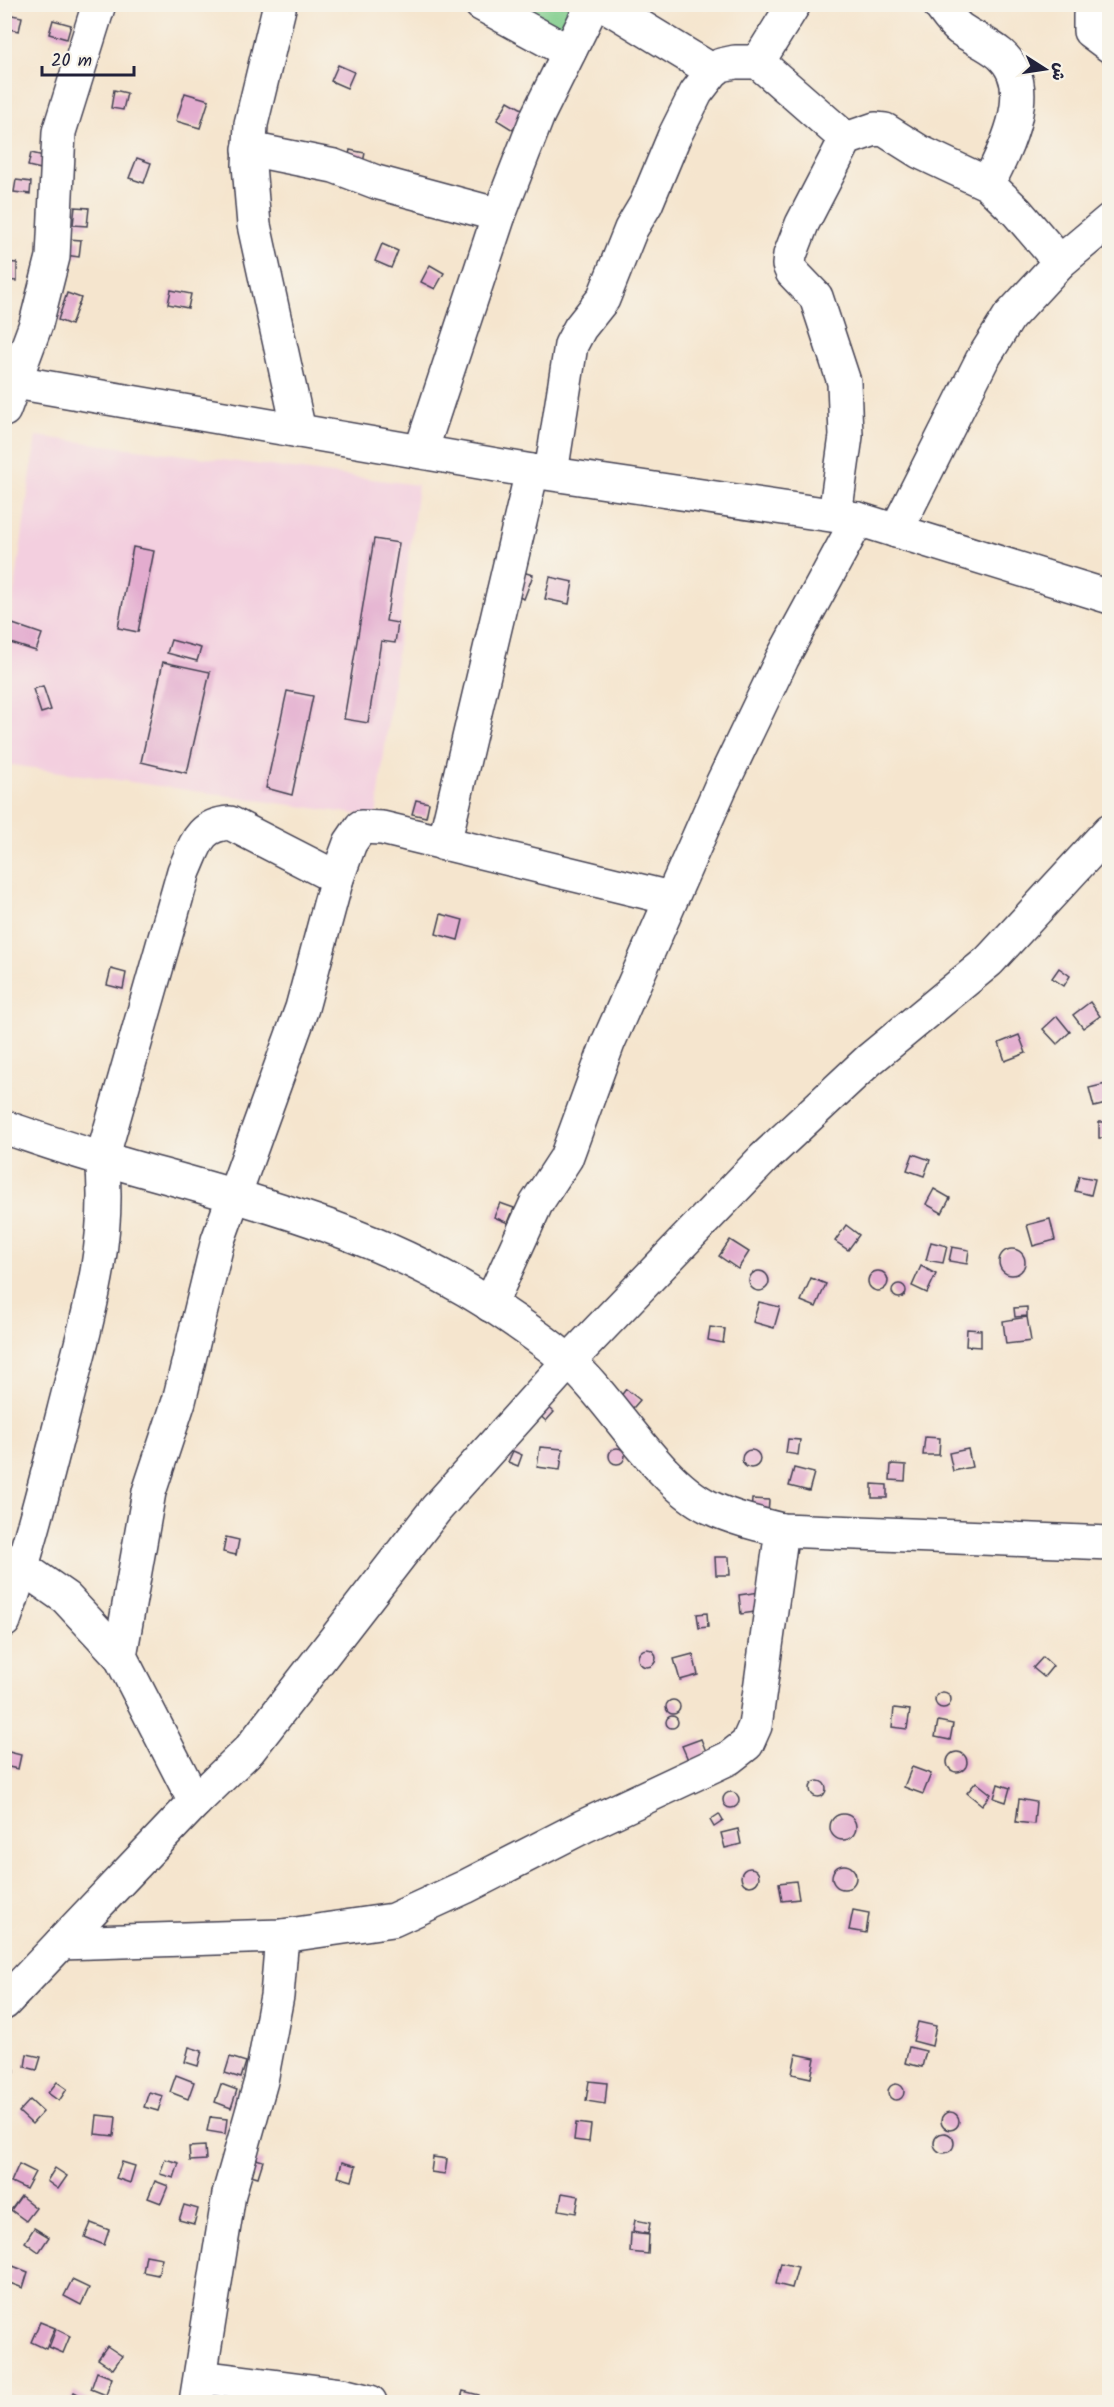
<svg xmlns="http://www.w3.org/2000/svg" width="1114" height="2407" font-family="Kalam,'Playpen Sans Arabic',sans-serif">
	<style>
		.built { fill: #f3cfdf }
		.pitch { fill: #7fcd8c; stroke: #507864; stroke-width: 1.5 }
		.building { fill: #e3accf }
		.lines { fill: none; stroke-linecap: round; stroke-linejoin: round }
		.minor-casing { stroke: #423f51; stroke-width: 36 }
		.minor { stroke: #fff; stroke-width: 33 }
	</style>
	<rect width="100%" height="100%" fill="#f7f3e8"/>
	<filter id="ink" filterUnits="userSpaceOnUse"><feTurbulence type="fractalNoise" baseFrequency=".0167" numOctaves="2"/><feDisplacementMap in="SourceGraphic" scale="12" xChannelSelector="R" yChannelSelector="G"/><feConvolveMatrix kernelMatrix="1 2 1 2 8 2 1 2 1" color-interpolation-filters="sRGB"/></filter>
	<filter id="wash" filterUnits="userSpaceOnUse"><feTurbulence type="fractalNoise" baseFrequency=".008" numOctaves="4" result="noise"/><feDisplacementMap in="SourceGraphic" scale="24" xChannelSelector="R" yChannelSelector="G"/><feGaussianBlur stdDeviation="1.35" result="paint"/><feColorMatrix in="noise" values="0 0 0 0 0 0 0 0 0 0 0 0 0 0 0 0 0 1.4 0 .05"/><feComposite in="paint" operator="in"/></filter>
	<g filter="url(#wash)">
		<rect width="100%" height="100%" fill="#f5e5ce"/>
		<path class="built" d="M36,436L418,485L376,817L5,764V661Z"/>
		<path class="pitch" d="M501,5H586L564,40Z"/>
		<g id="blocks">
			<g class="building">
				<path d="M7,14L22,17L19,31L4,28Z"/>
				<path d="M53,20L71,25L67,39L49,34Z"/>
				<path d="M338,65L354,72L347,88L331,81Z"/>
				<path d="M114,90L127,93L123,110L111,108Z"/>
				<path d="M185,93L209,100L200,128L176,121Z"/>
				<path d="M508,101L524,110L513,130L497,120Z"/>
				<path d="M350,150L365,153L362,167L347,164Z"/>
				<path d="M31,153L44,156L41,169L28,166Z"/>
				<path d="M137,158L151,163L144,183L129,178Z"/>
				<path d="M16,180L31,182L30,194L14,192Z"/>
				<path d="M75,207L89,208L87,226L73,225Z"/>
				<path d="M68,239L81,240L79,257L65,255Z"/>
				<path d="M382,244L398,251L391,268L375,261Z"/>
				<path d="M4,262L17,263V281L4,280Z"/>
				<path d="M430,265L444,273L435,289L421,282Z"/>
				<path d="M171,290L191,294L188,308L168,304Z"/>
				<path d="M67,293L81,298L71,325L58,320Z"/>
				<path d="M374,539L399,543L386,621L398,623L395,643L381,641L368,723L344,719Z"/>
				<path d="M133,547L154,551L138,632L118,628Z"/>
				<path d="M519,571L533,575L524,599L511,594Z"/>
				<path d="M550,577L573,582L569,604L545,599Z"/>
				<path d="M4,621L42,634L36,651L4,641Z"/>
				<path d="M171,640L201,648L197,661L167,653Z"/>
				<path d="M163,662L210,672L187,773L141,762Z"/>
				<path d="M43,686L51,710L41,713L33,689Z"/>
				<path d="M287,691L313,696L292,795L266,788Z"/>
				<path d="M416,800L429,803L426,817L412,814Z"/>
				<path d="M441,914L463,920L458,940L436,934Z"/>
				<path d="M1059,968L1070,976L1064,986L1052,978Z"/>
				<path d="M111,969L126,973L123,989L107,985Z"/>
				<path d="M1090,1002L1100,1016L1083,1028L1073,1015Z"/>
				<path d="M1057,1016L1070,1032L1057,1044L1043,1029Z"/>
				<path d="M1019,1035L1026,1053L1005,1061L999,1043Z"/>
				<path d="M1106,1084L1110,1103L1094,1107L1089,1088Z"/>
				<rect x="1099" y="1122" width="11" height="16"/>
				<path d="M913,1154L930,1160L924,1176L907,1170Z"/>
				<path d="M1079,1176L1095,1179L1091,1195L1075,1191Z"/>
				<path d="M934,1189L950,1198L942,1213L926,1204Z"/>
				<path d="M500,1203L514,1208L508,1223L494,1217Z"/>
				<path d="M1050,1219L1055,1240L1033,1246L1027,1225Z"/>
				<path d="M846,1225L859,1235L848,1250L835,1241Z"/>
				<path d="M730,1240L749,1252L738,1269L719,1256Z"/>
				<path d="M931,1242L947,1246L943,1263L926,1260Z"/>
				<path d="M952,1247L969,1250L967,1264L949,1261Z"/>
				<circle cx="1012" cy="1262" r="13"/>
				<path d="M921,1266L936,1274L927,1293L912,1286Z"/>
				<circle cx="878" cy="1281" r="10"/>
				<circle cx="759" cy="1281" r="10"/>
				<path d="M811,1278L826,1284L816,1307L801,1301Z"/>
				<circle cx="899" cy="1291" r="7"/>
				<path d="M759,1302L780,1307L774,1328L753,1322Z"/>
				<path d="M1027,1307V1316L1015,1317L1014,1308Z"/>
				<path d="M1027,1317L1031,1341L1006,1344L1003,1321Z"/>
				<path d="M710,1327L725,1329L723,1343L708,1340Z"/>
				<path d="M967,1329L981,1330V1347L966,1346Z"/>
				<path d="M626,1389L640,1400L627,1415L614,1405Z"/>
				<path d="M544,1403L554,1412L546,1421L536,1412Z"/>
				<path d="M925,1437L940,1438L939,1455H923Z"/>
				<path d="M788,1439L800,1440L798,1455L786,1453Z"/>
				<path d="M540,1447L563,1449L560,1470L537,1467Z"/>
				<circle cx="617" cy="1456" r="8"/>
				<path d="M968,1449L972,1467L953,1471L949,1453Z"/>
				<circle cx="751" cy="1459" r="9"/>
				<path d="M513,1451L522,1455L518,1466L508,1462Z"/>
				<path d="M891,1464L906,1465L905,1481L890,1480Z"/>
				<path d="M794,1468L814,1473L809,1491L789,1486Z"/>
				<path d="M872,1484L887,1485V1498H872Z"/>
				<path d="M752,1499L769,1500L768,1516L751,1515Z"/>
				<path d="M226,1537L239,1540L236,1555L223,1552Z"/>
				<path d="M715,1557H729L730,1575H716Z"/>
				<path d="M760,1592L762,1611L741,1614L739,1595Z"/>
				<path d="M707,1613L708,1627L699,1628L697,1614Z"/>
				<circle cx="647" cy="1658" r="9"/>
				<path d="M693,1654L698,1675L680,1680L674,1659Z"/>
				<path d="M1043,1657L1053,1666L1044,1677L1033,1668Z"/>
				<circle cx="943" cy="1700" r="8"/>
				<circle cx="673" cy="1707" r="7"/>
				<path d="M894,1708L910,1710L907,1729L892,1727Z"/>
				<circle cx="672" cy="1722" r="6"/>
				<path d="M938,1721L953,1724L950,1740L935,1737Z"/>
				<path d="M701,1739L707,1754L689,1762L682,1746Z"/>
				<path d="M5,1751L21,1755L18,1769L4,1766Z"/>
				<circle cx="957" cy="1762" r="10"/>
				<path d="M912,1767L931,1774L923,1794L904,1787Z"/>
				<circle cx="818" cy="1789" r="8"/>
				<path d="M976,1782L991,1794L982,1805L967,1793Z"/>
				<path d="M998,1784L1010,1788L1006,1802L994,1798Z"/>
				<circle cx="731" cy="1800" r="8"/>
				<path d="M1019,1799L1036,1802L1034,1824L1016,1822Z"/>
				<path d="M719,1814L723,1821L714,1827L710,1820Z"/>
				<circle cx="843" cy="1827" r="13"/>
				<path d="M738,1829L741,1844L725,1848L721,1833Z"/>
				<circle cx="844" cy="1877" r="12"/>
				<circle cx="750" cy="1877" r="9"/>
				<path d="M796,1881L799,1899L782,1901L779,1883Z"/>
				<path d="M853,1910L869,1913L866,1933L849,1930Z"/>
				<path d="M918,2022L936,2026L932,2046L913,2041Z"/>
				<path d="M189,2047L202,2051L198,2066L185,2062Z"/>
				<path d="M909,2047L926,2051L922,2067L905,2063Z"/>
				<path d="M27,2054L41,2057L37,2070L25,2067Z"/>
				<path d="M796,2054L815,2058L811,2078L792,2074Z"/>
				<path d="M230,2057L246,2062L241,2078L225,2073Z"/>
				<path d="M4,2064L15,2070L8,2083L4,2081Z"/>
				<path d="M176,2075L194,2082L188,2099L170,2092Z"/>
				<path d="M589,2081L607,2083L605,2104L586,2101Z"/>
				<path d="M57,2082L67,2089L59,2101L48,2093Z"/>
				<path d="M221,2084L237,2090L231,2108L215,2102Z"/>
				<circle cx="896" cy="2092" r="8"/>
				<path d="M149,2092L163,2096L158,2111L144,2107Z"/>
				<path d="M30,2100L43,2112L32,2124L19,2112Z"/>
				<circle cx="950" cy="2121" r="9"/>
				<path d="M97,2115L116,2117L114,2136L95,2134Z"/>
				<path d="M210,2117L227,2119L225,2134L207,2131Z"/>
				<path d="M576,2123L591,2125L589,2142L574,2140Z"/>
				<circle cx="944" cy="2143" r="10"/>
				<path d="M205,2146L206,2160L190,2161L189,2147Z"/>
				<path d="M249,2157L263,2161L258,2177L244,2173Z"/>
				<path d="M433,2157L447,2159L445,2174L431,2172Z"/>
				<path d="M165,2159L179,2163L174,2178L160,2174Z"/>
				<path d="M122,2162L135,2166L130,2183L116,2178Z"/>
				<path d="M342,2162L356,2166L352,2181L338,2177Z"/>
				<path d="M19,2164L35,2172L26,2189L11,2182Z"/>
				<path d="M55,2168L67,2176L58,2189L47,2181Z"/>
				<path d="M155,2181L168,2186L161,2203L148,2198Z"/>
				<path d="M562,2193L579,2196L576,2213L559,2210Z"/>
				<path d="M21,2196L36,2208L26,2221L11,2210Z"/>
				<path d="M184,2205L198,2209L194,2224L179,2220Z"/>
				<path d="M635,2220L650,2223L648,2234L633,2231Z"/>
				<path d="M91,2223L109,2230L104,2245L85,2237Z"/>
				<path d="M34,2228L49,2237L39,2252L25,2242Z"/>
				<path d="M631,2233L649,2235L648,2254L630,2252Z"/>
				<path d="M146,2255L162,2258L158,2275L143,2272Z"/>
				<path d="M781,2263L798,2267L792,2288L776,2284Z"/>
				<path d="M13,2266L28,2272L23,2288L7,2282Z"/>
				<path d="M72,2280L89,2288L81,2305L64,2296Z"/>
				<path d="M40,2322L55,2328L46,2349L31,2342Z"/>
				<path d="M56,2329L70,2336L63,2353L49,2347Z"/>
				<path d="M107,2346L122,2356L113,2369L98,2359Z"/>
				<path d="M97,2372L112,2378L106,2395L91,2389Z"/>
				<path d="M463,2391L479,2395L477,2402H460Z"/>
				<path d="M74,2392L89,2400L87,2402H69Z"/>
				<path d="M529,2398L547,2400V2402H528Z"/>
			</g>
		</g>
	</g>
	<g filter="url(#ink)">
		<use href="#blocks" fill-opacity="0" stroke="#423f51" stroke-width="1.5"/>
		<g class="lines">
			<defs>
				<g id="minor">
					<path d="M280,4L251,124L249,165L254,225L299,431"/>
					<path d="M481,4L569,52"/>
					<path d="M603,4L713,71"/>
					<path d="M939,4C945,12 952,23 960,29C973,38 988,44 1000,54C1038,86 1006,149 988,184"/>
					<path d="M1095,4L1090,15V31L1110,46"/>
					<path d="M758,62L794,4"/>
					<path d="M249,149L334,166L376,182L499,215"/>
					<path d="M15,382L532,471L858,519L1110,597"/>
					<path d="M4,410L36,324L53,257L59,132L99,4"/>
					<path d="M421,451L499,215L538,115L593,4"/>
					<path d="M551,473L571,345L580,328L603,299L631,229L646,204L674,137L696,93L713,71L721,65L735,62H758L846,139"/>
					<path d="M835,515L846,436L844,382L816,297L792,272L789,265L790,255L802,224L846,139L875,129L885,130L920,152L988,184L1017,212L1060,262"/>
					<path d="M896,531L982,360L1009,317L1060,262L1110,220"/>
					<path d="M444,844L532,471"/>
					<path d="M4,1127C37,1138 70,1150 104,1159C239,1198 371,1227 491,1305C517,1322 545,1341 568,1361C613,1400 656,1481 709,1507C732,1518 757,1524 782,1530L1110,1543"/>
					<path d="M490,1305L536,1204L566,1158L608,1043L722,784L782,659L858,519"/>
					<path d="M4,1561L23,1568L66,1598L120,1656L195,1802"/>
					<path d="M4,1621C28,1553 45,1484 63,1414C84,1330 112,1246 102,1159L184,871C196,845 198,825 230,823L337,878"/>
					<path d="M120,1656L149,1492L179,1401L218,1240L302,1008L337,878L350,843L361,827L382,828L670,898"/>
					<path d="M61,1943L282,1936L393,1920L465,1887L584,1826L729,1758L747,1744L755,1726L782,1530"/>
					<path d="M4,2003L195,1802L250,1749L436,1509L569,1361L764,1158L869,1060L989,961L1110,830"/>
					<path d="M201,2377L342,2395L370,2402"/>
					<path d="M196,2402L229,2194L261,2081L277,1996L282,1936"/>
				</g>
			</defs>
			<use href="#minor" class="minor-casing"/>
			<use href="#minor" class="minor"/>
		</g>
	</g>
	<rect width="1114" height="2407" fill="none" stroke="#f7f3e8" stroke-width="24"/>
	<g transform="translate(1045 69) rotate(102)" stroke="#f7f3e8" stroke-width="4.5" paint-order="stroke">
	<path d="M0-4.5L10 22L0 15L-10 22Z" fill="#22223b"/>
	<text y="-9" font-size="16" font-weight="bold" text-anchor="middle" fill="#22223b">ش</text>
	</g>
	<path d="M42 66v9h92v-9" fill="none" stroke="#22223b" stroke-width="3"/>
	<text x="51" y="66" font-size="18" fill="#22223b" stroke="#f7f3e8" stroke-width="4.5" paint-order="stroke">20 m</text>
</svg>
